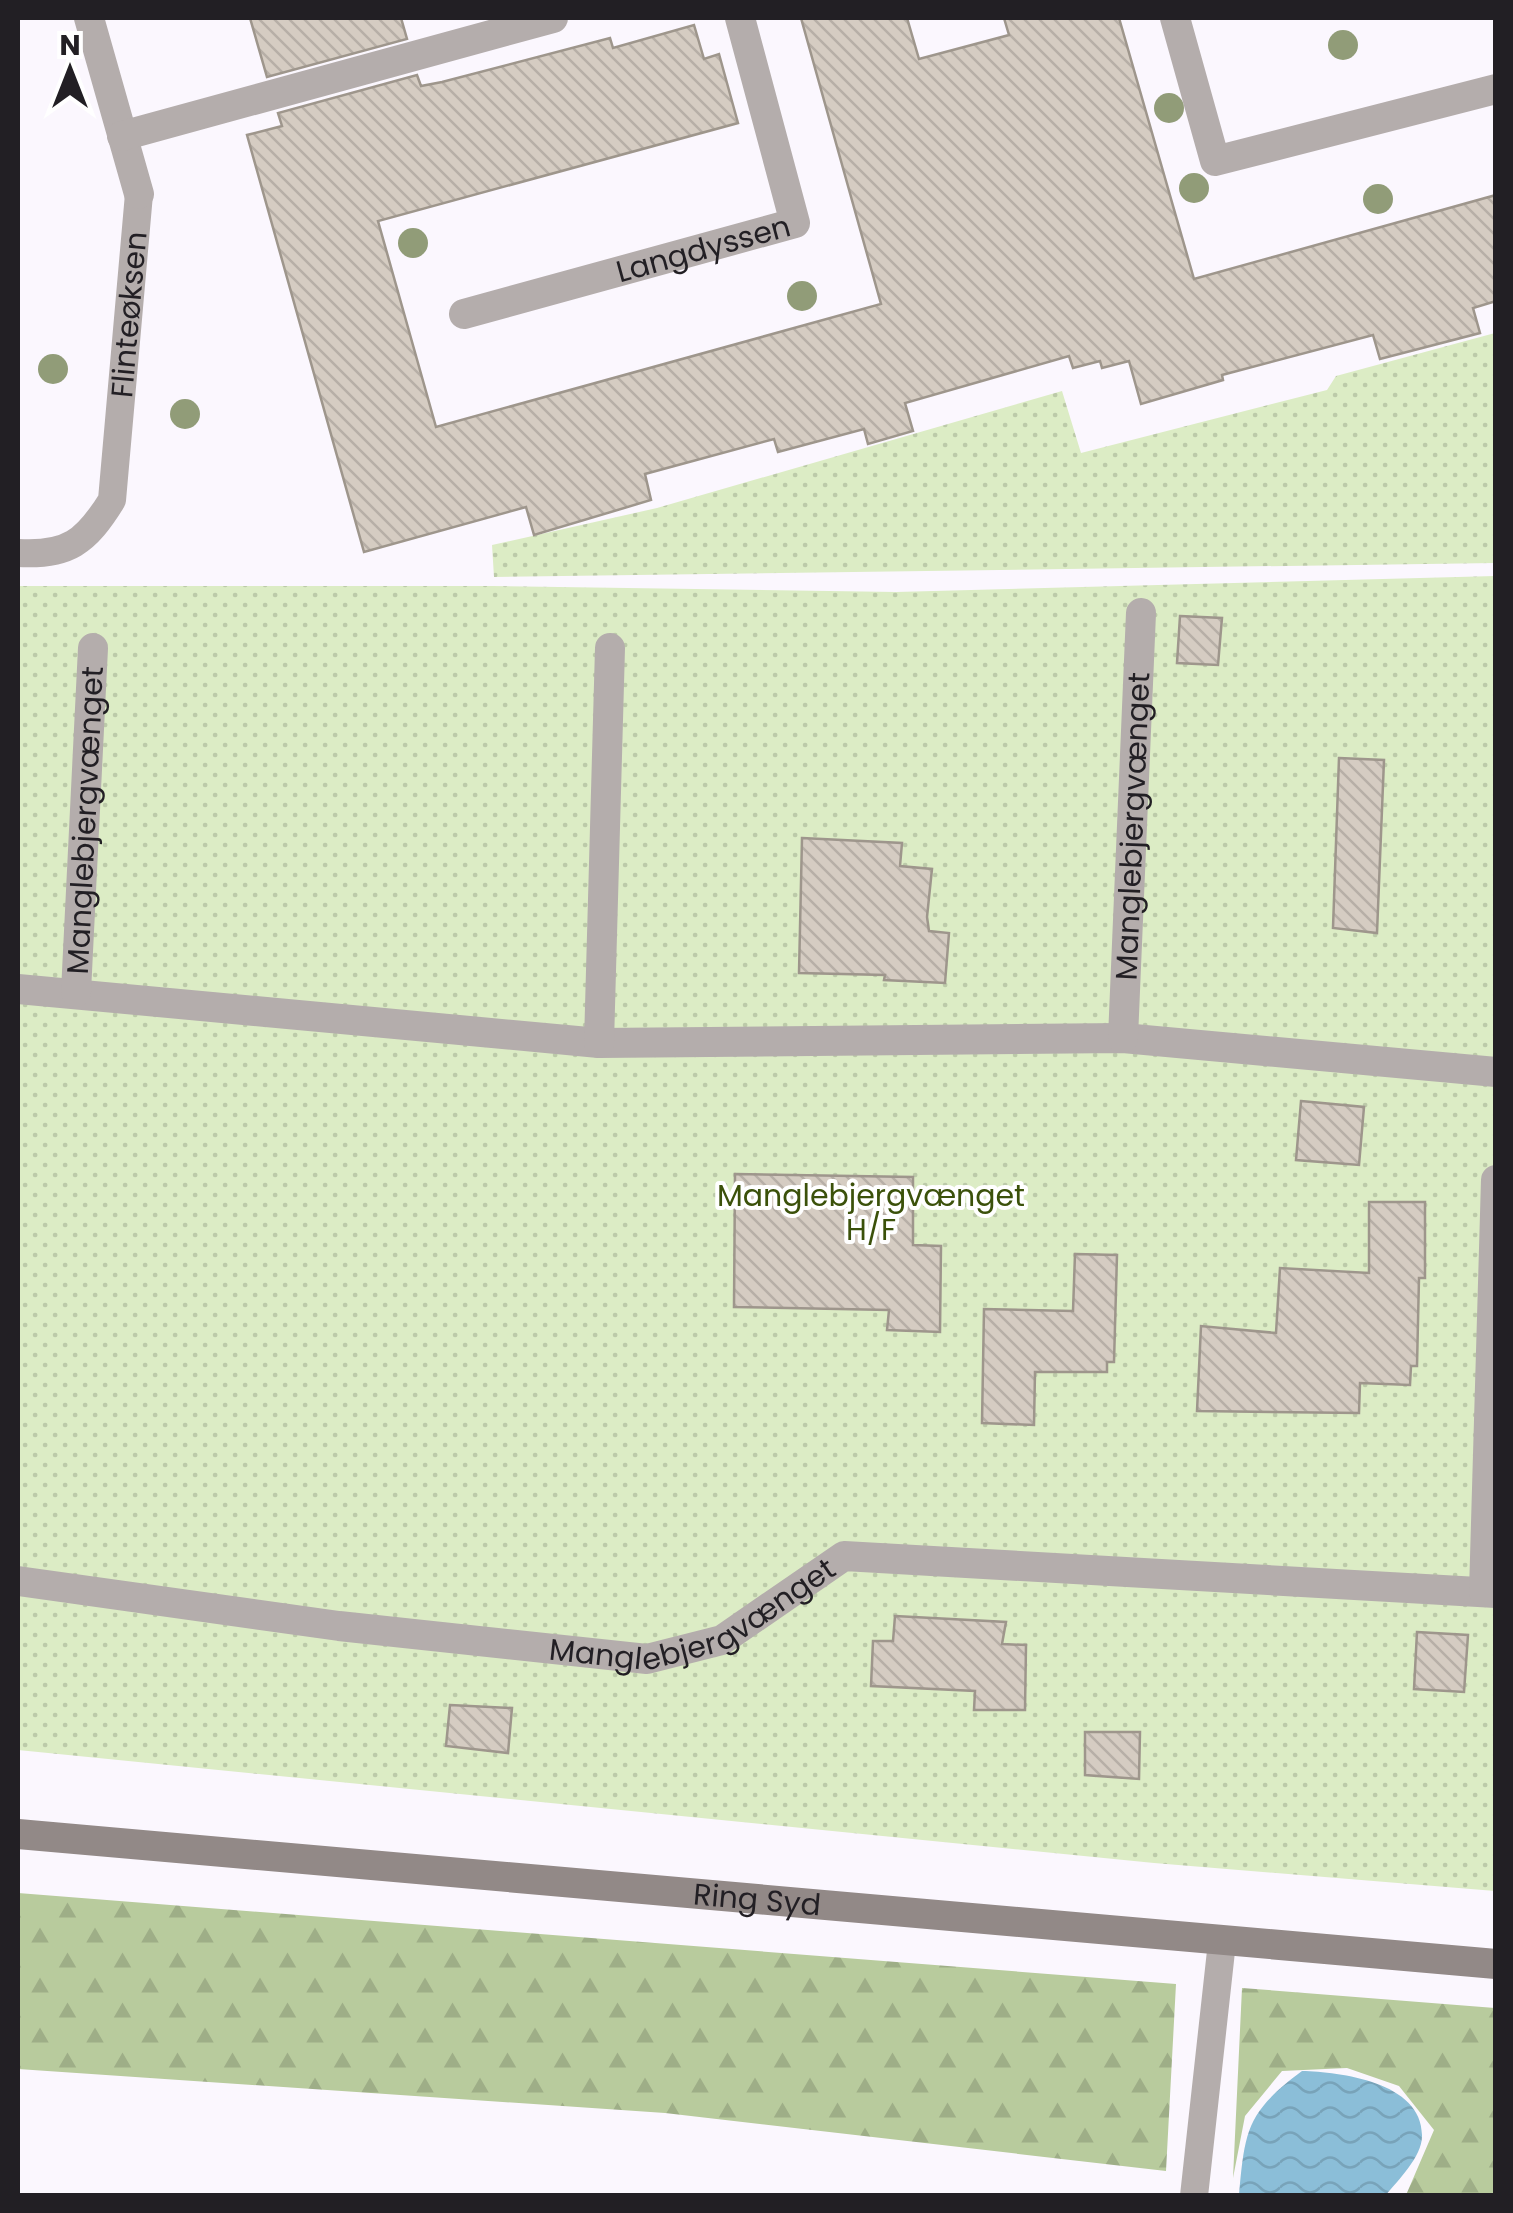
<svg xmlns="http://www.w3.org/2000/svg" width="1513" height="2213" font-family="Poppins,sans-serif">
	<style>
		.grass { fill: url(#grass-dots) }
		.forest { fill: url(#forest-firs) }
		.water { fill: url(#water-waves) }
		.building { fill: url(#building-back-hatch); stroke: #9e968c; stroke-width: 2.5 }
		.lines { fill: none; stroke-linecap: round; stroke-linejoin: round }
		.service { stroke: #b4adac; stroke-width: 28 }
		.minor { stroke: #b4adac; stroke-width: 30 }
		.secondary { stroke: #928987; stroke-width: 30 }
		.tree { fill: #919c78 }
		.labels { text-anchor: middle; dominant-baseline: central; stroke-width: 8; stroke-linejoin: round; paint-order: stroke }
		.street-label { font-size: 30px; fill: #221f24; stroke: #fff }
		.park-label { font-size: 30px; fill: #3b510a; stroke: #fff }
	</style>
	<defs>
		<pattern id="grass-dots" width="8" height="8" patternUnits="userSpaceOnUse" patternTransform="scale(2.5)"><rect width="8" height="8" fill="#dcecc5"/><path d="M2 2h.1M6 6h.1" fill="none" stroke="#bccaa9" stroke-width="1.8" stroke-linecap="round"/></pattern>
		<pattern id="forest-firs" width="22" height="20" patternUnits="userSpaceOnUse" patternTransform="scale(2.5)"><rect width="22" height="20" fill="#b8cb9d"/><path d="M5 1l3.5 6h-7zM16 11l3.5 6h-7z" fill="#9eae87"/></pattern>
		<pattern id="water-waves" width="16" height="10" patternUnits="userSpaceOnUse" patternTransform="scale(2.5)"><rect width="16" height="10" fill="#8bbed8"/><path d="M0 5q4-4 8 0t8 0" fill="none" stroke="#78a3b9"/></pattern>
		<pattern id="building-back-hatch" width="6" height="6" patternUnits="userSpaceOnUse" patternTransform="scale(2.5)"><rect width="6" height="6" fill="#d5ccc2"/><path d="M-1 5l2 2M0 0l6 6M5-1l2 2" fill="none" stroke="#b7afa7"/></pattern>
	</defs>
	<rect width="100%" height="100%" fill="#fbf7fe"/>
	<g class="grass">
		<path d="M1495,333V563L494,577L492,545L657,508L1062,391L1081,453L1327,390L1336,376Z"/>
		<path d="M1495,576V1891L1154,1863L18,1750V586H492L896,592Z"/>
	</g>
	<g class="forest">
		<path d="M18,1893L1176,1984L1166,2171L665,2113L18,2069Z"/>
		<path d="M1242,1988L1495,2008V2195H1406L1434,2130L1399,2086L1347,2068L1282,2071L1245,2116L1233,2178Z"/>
	</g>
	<path class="water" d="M1302,2071C1340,2072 1423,2082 1422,2136C1422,2157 1398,2180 1386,2195H1239C1245,2129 1247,2112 1302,2071Z"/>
	<g class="building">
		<path d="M250,18H401L407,39L267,77Z"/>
		<path d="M801,18H907L919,59L1009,35L1004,18H1119L1194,279L1496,195V301L1473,308L1480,333L1380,359L1373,335L1222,375L1223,380L1141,404L1129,361L1102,368L1100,361L1073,368L1069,356L905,403L913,431L868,444L864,429L778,452L774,439L645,474L651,500L534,535L526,507L364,552L247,135L282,126L278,113L417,75L421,86L442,82L610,38L613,48L694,25L704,59L719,54L738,123L378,221L436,427L881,304Z"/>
		<path d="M1180,616L1222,618L1218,665L1177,663Z"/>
		<path d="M1339,758L1384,760L1377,933L1333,928Z"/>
		<path d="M802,838L902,843L900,866L932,869L927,917L929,931L949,933L945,983L884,980L885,975L799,973Z"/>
		<path d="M1301,1101L1364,1107L1359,1165L1296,1160Z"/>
		<path d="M735,1174L913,1177V1245L941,1246L940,1332L887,1330L889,1310L734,1307Z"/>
		<path d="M1369,1202H1425V1278H1419L1417,1366H1411L1410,1385L1360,1383L1359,1413L1197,1411L1201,1326L1276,1333L1280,1268L1369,1273Z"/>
		<path d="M1075,1254L1117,1255L1114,1362H1107V1372H1035L1034,1425L982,1423L984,1309L1073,1311Z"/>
		<path d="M895,1616L1006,1622L1002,1644L1026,1645L1025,1710H974L975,1691L871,1686L873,1641H893Z"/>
		<path d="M1417,1632L1468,1635L1464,1692L1414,1689Z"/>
		<path d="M450,1705L512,1708L508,1753L446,1746Z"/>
		<path d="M1085,1732H1140L1139,1779L1085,1775Z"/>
	</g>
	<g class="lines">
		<g class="service">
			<path id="s1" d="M18,553C68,556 86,542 112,500L139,194"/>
			<path d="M1194,2196L1222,1942"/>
		</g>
		<g class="minor">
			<path d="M89,18L139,194"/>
			<path d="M1175,18L1215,161L1496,89"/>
			<path d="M122,136L553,18"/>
			<path id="s2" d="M464,314L795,223L740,18"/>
			<path d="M18,989L599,1043L1123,1038L1496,1072"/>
			<path id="s3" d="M76,992L93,648"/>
			<path id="s4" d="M1123,1038L1141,613"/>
			<path d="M599,1043L610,648"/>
			<path id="s5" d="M18,1581L339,1626L647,1659L722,1640L844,1556L1496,1593"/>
			<path d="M1484,1592L1496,1180"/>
		</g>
		<path class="secondary" id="s6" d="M18,1834L1496,1964"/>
	</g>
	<g class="tree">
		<circle cx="1343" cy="45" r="15"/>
		<circle cx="1169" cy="108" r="15"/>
		<circle cx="1194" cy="188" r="15"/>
		<circle cx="1378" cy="199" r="15"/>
		<circle cx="413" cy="243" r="15"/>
		<circle cx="802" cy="296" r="15"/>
		<circle cx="53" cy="369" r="15"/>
		<circle cx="185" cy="414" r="15"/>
	</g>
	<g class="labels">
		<g class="street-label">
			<text stroke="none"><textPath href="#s2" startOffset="248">Langdyssen</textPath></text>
			<text stroke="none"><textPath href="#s1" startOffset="302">Flinteøksen</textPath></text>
			<text stroke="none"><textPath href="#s3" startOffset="172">Manglebjergvænget</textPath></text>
			<text stroke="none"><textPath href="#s4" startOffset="212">Manglebjergvænget</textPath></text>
			<text stroke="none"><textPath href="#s5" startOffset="690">Manglebjergvænget</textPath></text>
			<text stroke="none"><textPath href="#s6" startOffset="742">Ring Syd</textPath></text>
		</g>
		<g class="park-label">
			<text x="871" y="1195">Manglebjergvænget<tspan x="871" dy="34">H/F</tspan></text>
		</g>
	</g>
	<rect width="1513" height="2213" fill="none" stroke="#221f24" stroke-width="40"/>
	<g transform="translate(70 70)" stroke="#ffffff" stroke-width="8" paint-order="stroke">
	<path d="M0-8L18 38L0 25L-18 38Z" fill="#221f24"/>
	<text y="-15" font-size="28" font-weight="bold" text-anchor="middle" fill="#221f24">N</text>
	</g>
</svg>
